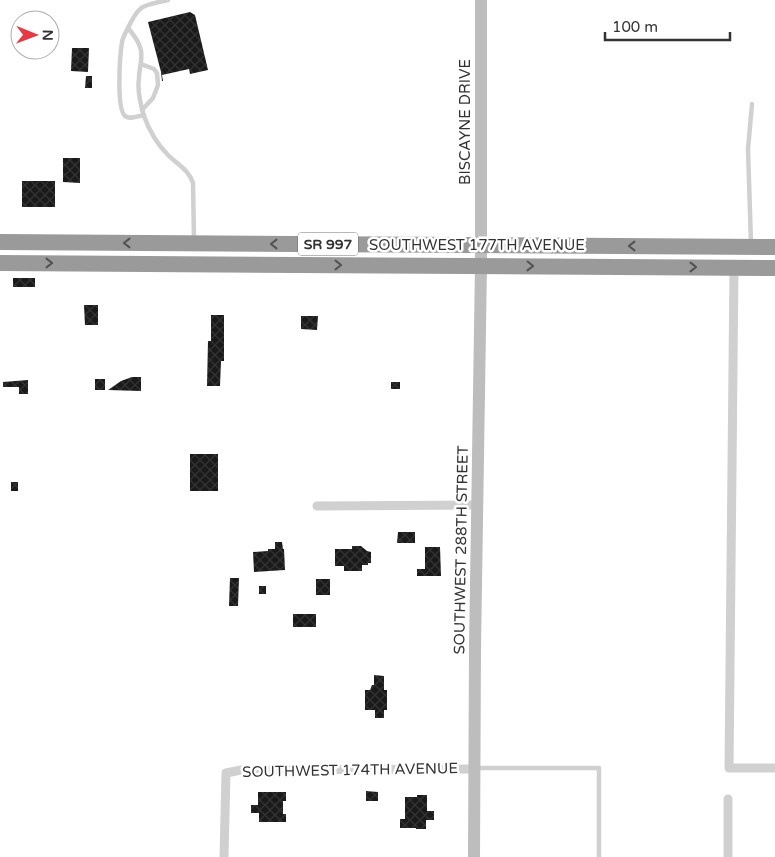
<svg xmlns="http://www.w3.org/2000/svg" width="775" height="857" font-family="'Varela Round',sans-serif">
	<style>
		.building { fill: url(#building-cross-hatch) }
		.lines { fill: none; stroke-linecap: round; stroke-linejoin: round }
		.lane { stroke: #d0d0d0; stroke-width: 4.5 }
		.street { stroke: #d0d0d0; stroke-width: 9 }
		.secondary { stroke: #bdbdbd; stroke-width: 12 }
		.highway { stroke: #9a9a9a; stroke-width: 16 }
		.oneway { stroke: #525252 }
		.labels { text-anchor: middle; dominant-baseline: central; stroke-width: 5; stroke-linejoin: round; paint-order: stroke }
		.shield { fill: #fff; stroke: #707070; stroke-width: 1 }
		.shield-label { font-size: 14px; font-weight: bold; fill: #333 }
		.street-label { font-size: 15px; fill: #333; stroke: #fff }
	</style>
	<defs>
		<pattern id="building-cross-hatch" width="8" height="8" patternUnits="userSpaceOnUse" patternTransform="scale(1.25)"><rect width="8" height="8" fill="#1a1a1a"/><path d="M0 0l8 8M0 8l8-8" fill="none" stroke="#333"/></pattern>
	</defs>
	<rect width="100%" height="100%" fill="#fff"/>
	<g class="building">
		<path d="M190,12L195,15L208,70L190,74L189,69L162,75L163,81H162L161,72L148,22Z"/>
		<path d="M72,48H89L88,72L71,71Z"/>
		<path d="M86,76H92V88H85Z"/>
		<path d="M63,158H80V183L63,182Z"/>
		<rect x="22" y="181" width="33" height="26"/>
		<rect x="13" y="278" width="22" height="9"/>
		<path d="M84,305H98V325H85Z"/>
		<path d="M211,315H224V361H221L220,386H207L208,341H211Z"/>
		<path d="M301,316H318L317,330L301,329Z"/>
		<path d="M132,377H141V391L108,390L121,381Z"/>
		<rect x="95" y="379" width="10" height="11"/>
		<path d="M28,380V394H19V387H3V382Z"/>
		<rect x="391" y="382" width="9" height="7"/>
		<rect x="190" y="454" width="28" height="37"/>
		<rect x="11" y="482" width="7" height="9"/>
		<path d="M398,532H415V543H397Z"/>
		<path d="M275,542H282L283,549H284L285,570L254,572L253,552L268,551V549H275Z"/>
		<path d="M352,546H361L367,551L371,552V563H368V565H362V571H344V566H335V549H352Z"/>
		<path d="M425,547H440L441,576H417V569H425Z"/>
		<path d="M230,578H239L238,606H229Z"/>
		<rect x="316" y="579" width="14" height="16"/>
		<rect x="259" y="586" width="7" height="8"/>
		<rect x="293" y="614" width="23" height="13"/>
		<path d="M374,675L384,676V690H387V710H384V718H375V710H365V690H370L372,685H374Z"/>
		<path d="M366,791L378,792V801H366Z"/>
		<path d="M258,792H286V801H283V814H286V822H259V813H251V805H258Z"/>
		<path d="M417,795H427V811H434V820H426V829H416V828H400V819H405V797H417Z"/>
	</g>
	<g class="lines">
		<g class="lane">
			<path d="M168,0C143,6 140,3 128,28C133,34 138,40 140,47C144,57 139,67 139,78C137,91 140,103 144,116C149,130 157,144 168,155C177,164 189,170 193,183L194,239"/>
			<path d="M128,28C126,32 123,37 122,42C120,55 116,108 125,116C130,120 138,116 144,115"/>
			<path d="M141,64L154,69L157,73L158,85L153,98L142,110"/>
			<path d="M751,243L748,149L752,104"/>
			<path d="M476,768H599V857"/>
		</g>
		<g class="street">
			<path d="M734,267L729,768H775"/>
			<path d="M317,506L478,505"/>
			<path d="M224,857L226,773L241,770L475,769"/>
			<path d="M728,857V799"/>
		</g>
		<path class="secondary" d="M474,857L475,648L481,265V0"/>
		<g class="highway">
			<path d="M0,242L775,247"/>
			<path d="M0,263L775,268"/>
		</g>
	</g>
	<defs><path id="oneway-chevron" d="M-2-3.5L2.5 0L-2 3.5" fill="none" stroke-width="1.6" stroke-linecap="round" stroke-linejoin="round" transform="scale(1.25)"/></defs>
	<g class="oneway">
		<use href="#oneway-chevron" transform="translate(127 243) rotate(-180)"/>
		<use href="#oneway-chevron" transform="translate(274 244) rotate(-180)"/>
		<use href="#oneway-chevron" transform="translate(632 246) rotate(-180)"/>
		<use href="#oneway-chevron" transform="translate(49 263)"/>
		<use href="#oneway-chevron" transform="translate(338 265)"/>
		<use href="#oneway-chevron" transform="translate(530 266) rotate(1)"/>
		<use href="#oneway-chevron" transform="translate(693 267)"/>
	</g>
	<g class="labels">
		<rect class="shield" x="298" y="232.5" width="60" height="23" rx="4"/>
		<g class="shield-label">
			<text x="328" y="244">SR 997</text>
		</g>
		<g class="street-label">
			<text transform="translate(465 122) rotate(-90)">BISCAYNE DRIVE</text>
			<text x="477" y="245">SOUTHWEST 177TH AVENUE</text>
			<text transform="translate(461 550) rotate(-89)">SOUTHWEST 288TH STREET</text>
			<text transform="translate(350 770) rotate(-1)">SOUTHWEST 174TH AVENUE</text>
		</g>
	</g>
	<g transform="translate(35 35) rotate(91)"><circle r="24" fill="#ffffff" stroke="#adadad"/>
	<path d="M0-4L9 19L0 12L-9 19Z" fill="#e63946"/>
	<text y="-8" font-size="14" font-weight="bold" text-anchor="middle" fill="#333333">N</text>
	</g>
	<path d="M605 32v8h125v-8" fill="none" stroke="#333333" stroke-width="2.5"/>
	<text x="612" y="32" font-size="15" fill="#333333" stroke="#ffffff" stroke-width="4" paint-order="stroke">100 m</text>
</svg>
